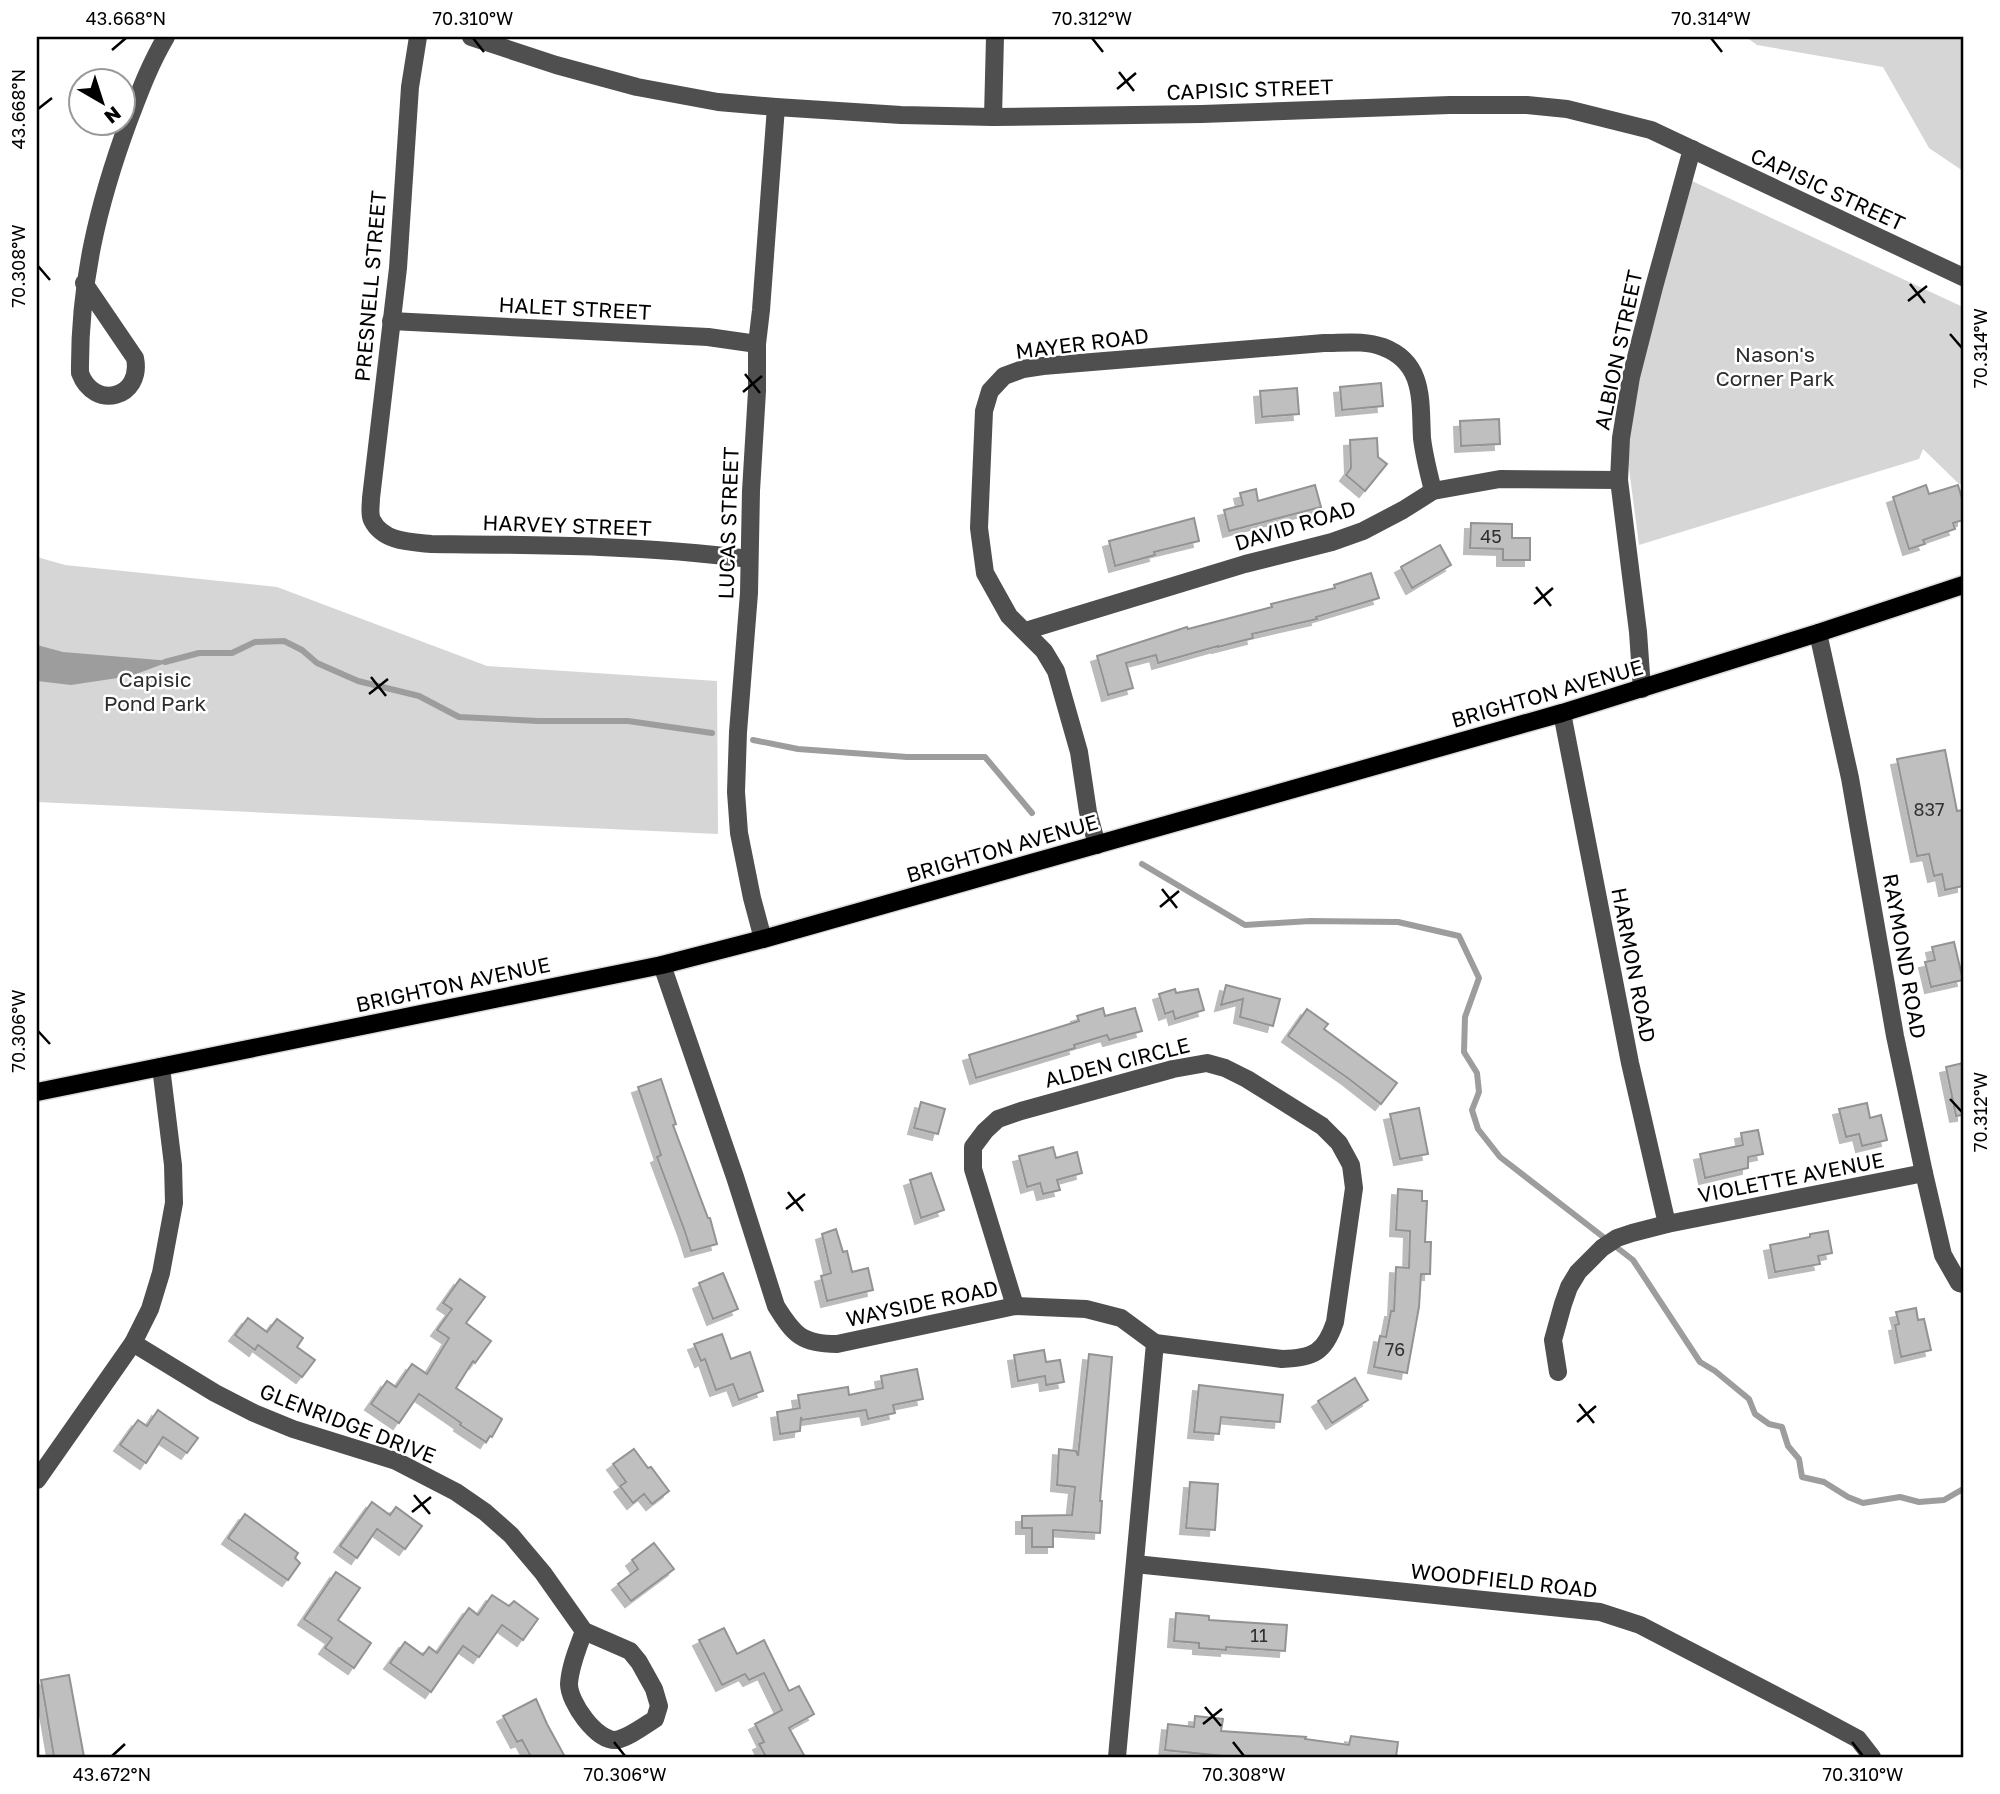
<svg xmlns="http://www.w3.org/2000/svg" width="2000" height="1794" font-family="'Golos Text',sans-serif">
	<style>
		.green { fill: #d6d6d6 }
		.water { fill: #9d9d9d }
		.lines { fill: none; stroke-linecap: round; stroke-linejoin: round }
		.stream { stroke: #9d9d9d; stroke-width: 6 }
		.building { fill: #bfbfbf; stroke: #939393; stroke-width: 2; filter: url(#shadow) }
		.major-casing { stroke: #dbdbdb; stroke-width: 21 }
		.minor { stroke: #4f4f4f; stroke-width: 18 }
		.major { stroke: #000; stroke-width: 18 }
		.ticks { fill: none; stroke: #000; stroke-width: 2.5 }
		.labels { text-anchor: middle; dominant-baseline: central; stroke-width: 5; stroke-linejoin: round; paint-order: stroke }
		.number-label { font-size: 18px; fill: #303030 }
		.street-label { font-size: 21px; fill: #000; stroke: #fff }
		.park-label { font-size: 21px; fill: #2d2d2d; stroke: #fff }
		.neatline { fill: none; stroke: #000; stroke-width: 2.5 }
		.ticks-label { font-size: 18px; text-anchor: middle; fill: #000 }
	</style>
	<defs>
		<filter id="shadow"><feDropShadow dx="-6" dy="6" stdDeviation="0" flood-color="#0004"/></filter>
	</defs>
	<rect width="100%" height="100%" fill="#fff"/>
	<g class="green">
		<path d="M1746,37H1963V171L1929,148L1883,67L1757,45Z"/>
		<path d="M1692,181L1963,307V339L1960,348H1963V483L1959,484L1923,449L1919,459L1639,545L1627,453L1637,370Z"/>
		<path d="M37,557L65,565L277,587L487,666L717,681L718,834L37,802Z"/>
	</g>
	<path class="water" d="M37,645L63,652L171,661L131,676L71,685L37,681Z"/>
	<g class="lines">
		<g class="stream">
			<path d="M165,662L199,653H232L255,642L284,641L302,650L317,663L358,681L419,696L459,717L538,721H628L712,733"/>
			<path d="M753,740L798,749L907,757H985L1032,813"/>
			<path d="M1142,864L1245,925L1310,921L1398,922L1459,936L1479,978L1465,1017L1464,1052L1477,1073L1479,1092L1472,1110L1478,1129L1500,1157L1633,1260L1700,1362L1715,1371L1749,1399L1755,1414L1769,1424L1782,1427L1788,1446L1799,1459L1802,1477L1824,1482L1848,1497L1863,1503L1900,1497L1919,1502L1944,1500L1963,1489"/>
		</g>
	</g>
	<g class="building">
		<path d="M1381,383L1383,406L1342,410L1340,387Z"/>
		<path d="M1297,388L1299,414L1262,417L1260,391Z"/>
		<path d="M1499,419L1500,444L1461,446L1460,421Z"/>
		<path d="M1377,438L1378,457L1387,464L1365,491L1346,475L1351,468L1350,440Z"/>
		<path d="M1315,485L1321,507L1229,531L1224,510L1243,505L1240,493L1256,489L1258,501Z"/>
		<path d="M1926,485L1929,494L1958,485L1963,502V520L1953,523L1955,529L1923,540L1925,544L1909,549L1893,497Z"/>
		<path d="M1194,518L1199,541L1154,552L1155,555L1115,566L1109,541Z"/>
		<path d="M1471,523L1512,524V538H1530V560H1503V549L1470,548Z"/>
		<path d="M1440,545L1451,565L1412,588L1401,567Z"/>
		<path d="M1371,573L1379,598L1316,617L1317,619L1252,634L1253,638L1218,647V646L1158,663L1156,655L1126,663L1133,688L1108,695L1097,656L1187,627L1188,629L1272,607L1271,604L1335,588L1334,585Z"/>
		<path d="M1945,750L1957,811L1963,810V886L1945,890L1942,874L1934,876L1929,854L1917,856L1897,759Z"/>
		<path d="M1954,942L1963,980L1931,987L1925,962L1935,960L1932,947Z"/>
		<path d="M1226,985L1280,999L1273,1026L1240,1017L1243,999L1221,1005Z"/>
		<path d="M1175,989L1176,993L1198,989L1204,1010L1175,1019L1173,1011L1165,1014L1159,994Z"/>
		<path d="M1103,1008L1105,1016L1135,1008L1142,1031L1109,1040L1107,1035L1074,1045L1075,1048L976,1078L969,1055L1079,1021L1077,1016Z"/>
		<path d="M1307,1009L1328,1024L1324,1029L1397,1083L1381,1104L1349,1079L1288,1036Z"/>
		<path d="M1963,1063V1115L1956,1116L1946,1067Z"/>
		<path d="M661,1079L676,1124L673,1125L708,1218H710L717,1244L691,1251L685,1232L657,1157L661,1155L638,1087Z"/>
		<path d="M921,1102L945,1109L938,1134L914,1128Z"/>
		<path d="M1867,1103L1870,1118L1881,1115L1887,1140L1862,1146L1859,1134L1846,1137L1839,1109Z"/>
		<path d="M1419,1108L1428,1154L1400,1159L1390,1114Z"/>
		<path d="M1758,1130L1763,1154L1748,1157V1168L1705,1178L1700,1154L1743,1145L1741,1133Z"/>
		<path d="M1053,1147L1056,1158L1077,1152L1082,1173L1057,1180L1060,1190L1043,1194L1040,1183L1027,1187L1019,1156Z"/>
		<path d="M931,1173L944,1210L921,1218L910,1180Z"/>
		<path d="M1398,1189L1422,1191V1201H1427L1425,1242H1431L1430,1274H1421L1419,1307L1407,1373L1374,1367L1380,1336L1386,1337L1391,1311H1394L1396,1267L1409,1268L1410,1231L1396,1230Z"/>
		<path d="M836,1229L843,1252L847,1251L852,1272L868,1268L873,1290L827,1301L821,1276L831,1273L822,1234Z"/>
		<path d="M1828,1231L1832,1253L1818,1256L1820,1264L1775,1272L1770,1245L1810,1237V1234Z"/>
		<path d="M723,1273L738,1309L713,1319L699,1283Z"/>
		<path d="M460,1279L485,1297L466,1323L491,1341L475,1363L473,1361L456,1388L502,1419L492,1437L490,1436L486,1442L460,1425L461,1423L419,1394L399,1423L371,1404L387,1381L396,1387L412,1364L427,1374L449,1338L437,1330L452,1309L443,1303Z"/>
		<path d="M1916,1308L1918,1320L1924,1319L1931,1350L1901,1357L1895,1325L1899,1324L1896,1312Z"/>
		<path d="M248,1318L267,1332L277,1319L303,1338L297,1347L315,1360L302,1377L258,1345L255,1350L235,1335Z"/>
		<path d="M722,1334L731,1359L750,1352L763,1391L739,1400L733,1384L716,1390L705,1359L701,1361L694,1344Z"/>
		<path d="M1044,1350L1046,1362L1060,1360L1064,1382L1046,1385L1045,1376L1018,1381L1014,1355Z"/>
		<path d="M1089,1354L1112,1357L1100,1501H1102L1100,1533L1053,1530V1547H1032V1528H1022V1516L1072,1515L1075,1487L1057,1485L1059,1449L1076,1451L1078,1456Z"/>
		<path d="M917,1369L923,1399L893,1405L895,1413L868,1419L866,1410L802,1420L801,1417L800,1431L780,1434L777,1412L800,1408L798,1395L848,1387L849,1395L883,1388L881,1376Z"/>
		<path d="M1355,1378L1368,1400L1332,1423L1318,1401Z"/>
		<path d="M1199,1385L1283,1395L1280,1422L1221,1417L1219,1434L1194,1432Z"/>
		<path d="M158,1410L198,1438L187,1453L163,1437L146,1463L120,1445L138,1420L147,1426Z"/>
		<path d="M634,1449L648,1468L651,1467L669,1491L652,1504L644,1494L633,1503L620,1486L626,1482L613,1464Z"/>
		<path d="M1190,1482L1218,1484L1215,1530L1186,1528Z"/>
		<path d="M372,1502L390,1515L396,1507L422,1526L405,1549L377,1529L357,1558L340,1546Z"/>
		<path d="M245,1514L298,1553L295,1558L300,1563L288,1580L228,1538Z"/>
		<path d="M654,1543L674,1569L631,1601L618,1584L638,1569L632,1560Z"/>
		<path d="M336,1572L360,1588L338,1620L371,1643L354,1668L325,1648L332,1638L304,1619Z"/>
		<path d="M492,1595L509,1606L514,1601L538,1619L523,1640L502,1625L479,1657L463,1646L431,1692L390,1663L405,1642L423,1655L429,1647L437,1653L469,1608L478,1615Z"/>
		<path d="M1176,1613L1209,1616V1620L1287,1625L1285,1651L1226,1647V1650L1199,1648V1643L1174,1641Z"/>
		<path d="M724,1628L737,1654L764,1640L789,1691L799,1686L814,1714L789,1728L805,1757H766L759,1744L764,1742L755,1724L782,1710L764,1673L749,1680L745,1674L722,1685L699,1640Z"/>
		<path d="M69,1675L84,1757H54L41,1680Z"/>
		<path d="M536,1699L547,1724L565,1757H531L522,1740L517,1742L503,1716Z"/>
		<path d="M1195,1716L1223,1719L1221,1731L1306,1737L1305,1739L1349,1745L1351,1736L1398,1742L1396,1757H1233L1165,1750L1168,1724L1194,1727Z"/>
	</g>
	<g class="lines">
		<defs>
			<path id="major" d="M37,1092L662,965L763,939L1562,713L1818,633L1963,585"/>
		</defs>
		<use href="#major" class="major-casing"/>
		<g class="minor">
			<path d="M418,37L410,87L398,268L371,498C371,505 369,514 372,520C383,542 410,542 431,544C537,545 643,545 749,559"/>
			<path d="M471,37L556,65L637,87L718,102L776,107L901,115L993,117L1202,114L1450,105H1527L1567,109L1651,130L1963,277"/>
			<path d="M993,117L995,37"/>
			<path d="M84,283L135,358C143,398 94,411 80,373C79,283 98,204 129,120C140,91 150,64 166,37"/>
			<path d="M391,321L708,337L757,344"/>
			<path d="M1025,631L1245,564L1332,542L1363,531L1403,510L1433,491L1500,479L1619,480"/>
			<path d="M1818,633L1850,778L1895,1036L1924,1173L1943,1255L1959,1283L1963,1284"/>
			<path d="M1642,689L1638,632L1619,480L1621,438L1631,377L1654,287L1692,149"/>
			<path d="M1562,713L1630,1063L1667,1224"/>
			<path d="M1097,845L1088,812L1079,752L1056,671L1044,651L1009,616L985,573L979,528L984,411L990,391L1004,376L1023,369L1043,366L1324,343C1343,343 1365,340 1383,347C1425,363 1420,401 1422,438C1424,456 1429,474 1433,491"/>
			<path d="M763,939L752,898L739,833L736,792L738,732L749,593L751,491L757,391V344L761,310L776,107"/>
			<path d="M662,965L735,1177L776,1306C794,1335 802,1344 837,1344L1015,1306L1086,1309L1121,1318L1155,1343L1117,1757"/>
			<path d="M1015,1306L973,1169V1147L985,1131L998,1119L1021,1111L1173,1069L1207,1063L1225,1068L1247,1079L1322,1126L1339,1143L1351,1165L1354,1188L1335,1322C1325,1352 1314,1358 1282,1359L1155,1343"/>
			<path d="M133,1343L215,1393L254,1413L293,1429L396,1461L456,1492L485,1512L511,1535L543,1573L584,1631C578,1648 570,1666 569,1684C569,1702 596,1741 616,1740C628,1738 644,1726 655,1719L659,1706L654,1689L639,1662L630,1651L584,1631"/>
			<path d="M1558,1372L1553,1340L1563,1304L1569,1287L1578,1272L1602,1248L1617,1238L1632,1233L1667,1224L1924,1173"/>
			<path d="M37,1480L133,1343L150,1309L161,1273L174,1203L173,1165L161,1067"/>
			<path d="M1135,1564L1600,1612L1640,1625L1819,1718L1858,1739L1872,1757"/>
		</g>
		<use href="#major" class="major"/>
	</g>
	<path class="ticks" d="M473,38L484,52M1092,38L1103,52M1711,38L1722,52M112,50L126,38M1119,72L1134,91M1117,89L1136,73M38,109L52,98M38,266L50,280M1910,284L1925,303M1908,301L1927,286M1950,334L1962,348M745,374L760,393M743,392L762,376M1536,587L1551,606M1534,604L1553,588M371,677L386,696M369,694L388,679M1162,889L1177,908M1160,907L1179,891M38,1031L50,1044M1950,1099L1962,1112M788,1192L803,1211M786,1209L805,1194M1579,1404L1594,1423M1577,1422L1596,1406M414,1495L430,1514M412,1512L431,1497M1205,1707L1221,1726M1203,1724L1222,1709M614,1742L625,1756M1233,1742L1244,1756M1852,1742L1863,1756M112,1756L125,1744"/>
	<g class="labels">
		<g class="number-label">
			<text x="1491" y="536">45</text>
			<text x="1929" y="809">837</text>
			<text x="1395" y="1349">76</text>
			<text x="1259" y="1635">11</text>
		</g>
		<g class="street-label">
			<text transform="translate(1250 89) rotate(-2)">CAPISIC STREET</text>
			<text transform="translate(1828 189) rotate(25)">CAPISIC STREET</text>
			<text transform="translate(370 286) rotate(-85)">PRESNELL STREET</text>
			<text transform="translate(575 308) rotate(3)">HALET STREET</text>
			<text transform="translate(1082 343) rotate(-7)">MAYER ROAD</text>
			<text transform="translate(1618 350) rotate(-78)">ALBION STREET</text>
			<text transform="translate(728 523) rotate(-88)">LUCAS STREET</text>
			<text transform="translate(567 525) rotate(2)">HARVEY STREET</text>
			<text transform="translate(1295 525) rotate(-17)">DAVID ROAD</text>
			<text transform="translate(1547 693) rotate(-16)">BRIGHTON AVENUE</text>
			<text transform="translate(1002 848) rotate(-16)">BRIGHTON AVENUE</text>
			<text transform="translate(1905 956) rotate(80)">RAYMOND ROAD</text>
			<text transform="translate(1634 965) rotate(79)">HARMON ROAD</text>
			<text transform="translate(453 984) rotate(-12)">BRIGHTON AVENUE</text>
			<text transform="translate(1117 1062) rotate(-14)">ALDEN CIRCLE</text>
			<text transform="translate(1791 1177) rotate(-11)">VIOLETTE AVENUE</text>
			<text transform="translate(922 1303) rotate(-12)">WAYSIDE ROAD</text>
			<text transform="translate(348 1423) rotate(21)">GLENRIDGE DRIVE</text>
			<text transform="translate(1504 1580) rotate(6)">WOODFIELD ROAD</text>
		</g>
		<g class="park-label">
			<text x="1775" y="354">Nason's<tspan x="1775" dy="24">Corner Park</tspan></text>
			<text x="155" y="679">Capisic<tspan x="155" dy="24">Pond Park</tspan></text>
		</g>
	</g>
	<rect width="2000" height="1794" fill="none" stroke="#ffffff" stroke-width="77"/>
	<g transform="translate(102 102) rotate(141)"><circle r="33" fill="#ffffff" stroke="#999999" stroke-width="2"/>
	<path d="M0-5L12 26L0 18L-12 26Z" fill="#000000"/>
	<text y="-10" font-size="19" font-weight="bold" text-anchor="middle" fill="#000000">N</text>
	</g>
	<rect x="38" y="38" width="1924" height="1718" class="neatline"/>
	<g class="ticks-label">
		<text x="126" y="25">43.668°N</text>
		<text x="473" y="25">70.310°W</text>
		<text x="1092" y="25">70.312°W</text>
		<text x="1711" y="25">70.314°W</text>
		<text transform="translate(19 109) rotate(-90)" y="6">43.668°N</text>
		<text transform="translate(19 266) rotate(-90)" y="6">70.308°W</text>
		<text transform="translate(1981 348) rotate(-90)" y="6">70.314°W</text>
		<text transform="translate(19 1031) rotate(-90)" y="6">70.306°W</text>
		<text transform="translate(1981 1112) rotate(-90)" y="6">70.312°W</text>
		<text x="112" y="1781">43.672°N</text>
		<text x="625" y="1781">70.306°W</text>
		<text x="1244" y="1781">70.308°W</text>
		<text x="1863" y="1781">70.310°W</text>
	</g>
</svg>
